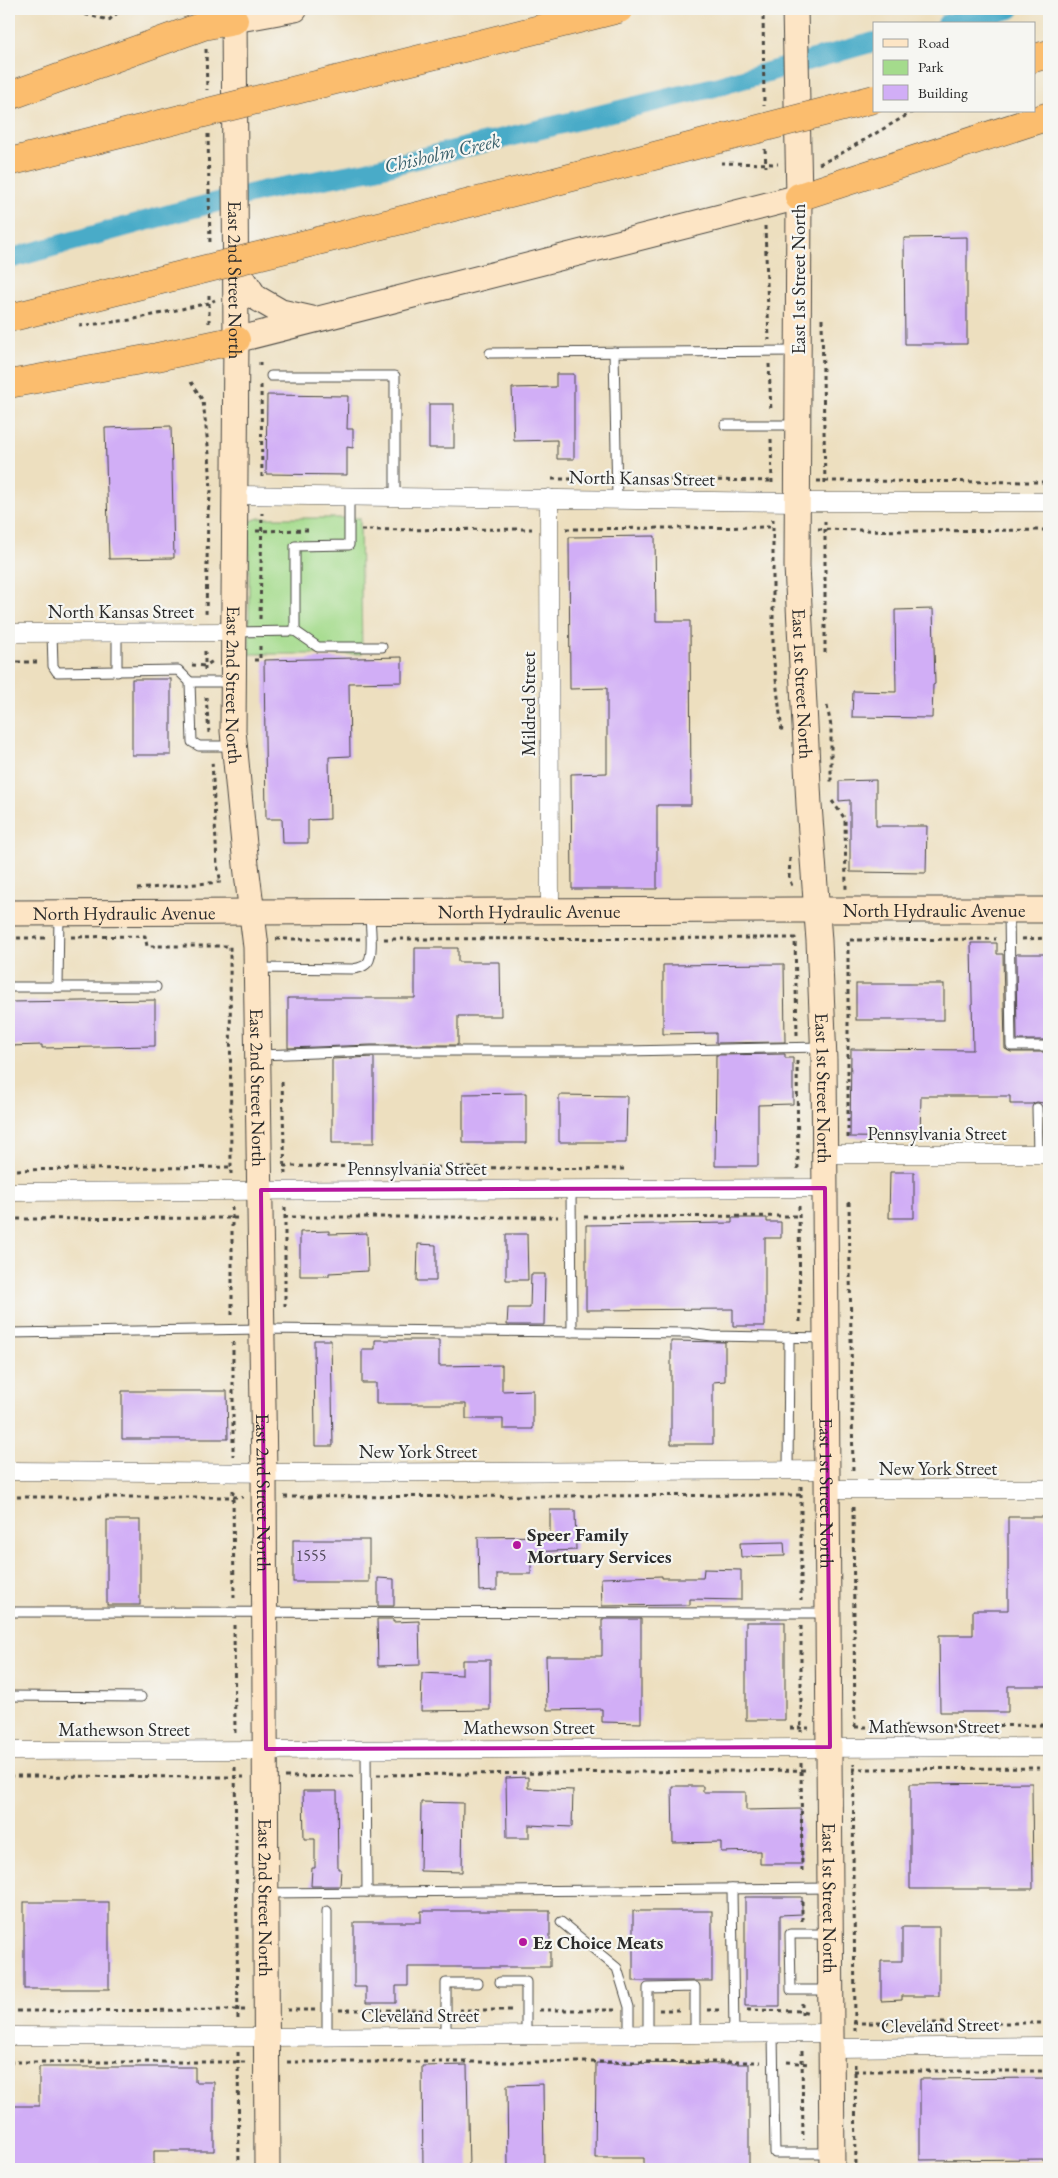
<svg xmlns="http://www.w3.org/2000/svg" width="1058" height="2178" font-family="'EB Garamond',serif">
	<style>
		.green { fill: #a4db8c; stroke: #68835c }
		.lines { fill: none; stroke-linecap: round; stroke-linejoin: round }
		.canal { stroke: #48abc8; stroke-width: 20 }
		.building { fill: #d1aef6 }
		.lane-casing { stroke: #484641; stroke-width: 11 }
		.street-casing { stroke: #484641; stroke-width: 19 }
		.secondary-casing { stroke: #484641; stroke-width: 27 }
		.highway-casing { stroke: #484641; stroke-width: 29 }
		.path { stroke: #484641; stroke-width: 3; stroke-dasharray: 4 4; stroke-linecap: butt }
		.lane { stroke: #fff; stroke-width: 9 }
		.street { stroke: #fff; stroke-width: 18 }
		.secondary { stroke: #fde5c5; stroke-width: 25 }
		.highway { stroke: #fbbd6e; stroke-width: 28 }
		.highway-bridge-casing { stroke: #484641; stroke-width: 29; stroke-linecap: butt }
		.highway-bridge { stroke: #fbbd6e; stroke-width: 28 }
		.marked { fill: none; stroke: #b5179e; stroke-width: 4; stroke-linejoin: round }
		.poi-dot { fill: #b5179e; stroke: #f6f6f2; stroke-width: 2 }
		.labels { text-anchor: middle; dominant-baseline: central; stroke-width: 4.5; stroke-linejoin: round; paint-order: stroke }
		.number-label { font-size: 16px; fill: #544c5e }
		.street-label { font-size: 19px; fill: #2b2b2b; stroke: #f6f6f2 }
		.poi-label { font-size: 19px; font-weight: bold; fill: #2b2b2b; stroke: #f6f6f2; text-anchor: start }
		.water-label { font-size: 20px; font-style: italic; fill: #375e6a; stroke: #f6f6f2 }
	</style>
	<rect width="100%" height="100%" fill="#f6f6f2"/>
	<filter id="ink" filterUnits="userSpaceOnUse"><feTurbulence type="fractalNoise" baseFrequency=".02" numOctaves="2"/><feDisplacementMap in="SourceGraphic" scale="10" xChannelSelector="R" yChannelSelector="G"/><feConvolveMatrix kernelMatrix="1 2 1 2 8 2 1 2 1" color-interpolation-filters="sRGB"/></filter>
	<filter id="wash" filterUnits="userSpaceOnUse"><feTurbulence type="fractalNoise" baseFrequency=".0096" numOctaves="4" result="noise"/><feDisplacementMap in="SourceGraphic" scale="20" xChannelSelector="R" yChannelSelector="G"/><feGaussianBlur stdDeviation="1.12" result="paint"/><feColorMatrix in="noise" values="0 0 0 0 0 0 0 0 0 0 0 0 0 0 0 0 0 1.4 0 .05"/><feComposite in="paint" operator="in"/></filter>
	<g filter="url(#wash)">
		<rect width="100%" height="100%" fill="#eddfbf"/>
		<path class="green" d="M259,518H360L362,654H249V528L251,521Z"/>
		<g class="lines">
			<g class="canal">
				<path d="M947,24L1010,9"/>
				<path d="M9,259L174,213L266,190L367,171L715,87L874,42"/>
			</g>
		</g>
		<g id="blocks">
			<g class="building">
				<path d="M967,237V344H905L904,238Z"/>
				<path d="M556,374H574V459H557V440L514,441L512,388L556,387Z"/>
				<path d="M267,395L348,396L347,429H353V448L347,447V475L266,474Z"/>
				<rect x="429" y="404" width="25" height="44"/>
				<path d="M171,426L174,558L109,559L105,428Z"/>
				<path d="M655,536L656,621H690L691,805H657V889H572L571,774L607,773V688L570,689L569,537Z"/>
				<path d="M933,609L935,684L933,685L932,718L852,717L853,691L896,692L895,610Z"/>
				<path d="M402,657V682L349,683L350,756L329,757L330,819L308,820V843H283L282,819H266L264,660Z"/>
				<rect x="132" y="679" width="39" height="76"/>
				<path d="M876,780V826H927L926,873L850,872V800L839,801V781Z"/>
				<path d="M971,943H997V954H1003L1005,1049L1011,1052H1049V1104L1037,1102L1032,1104H1010V1096H921L920,1138L850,1137L851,1049L973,1050Z"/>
				<path d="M415,948H458V962H500L501,1016H458V1045H371L288,1048V998H415Z"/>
				<path d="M1016,954H1049V1040H1017Z"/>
				<path d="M784,964L785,1042L716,1043V1033L663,1034V965Z"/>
				<rect x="856" y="984" width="88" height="36"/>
				<path d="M155,1000V1046L42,1048V1045L9,1046V1002Z"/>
				<path d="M785,1054V1058H793V1104L758,1105V1166H715L716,1055Z"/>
				<path d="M374,1057V1143H332V1059Z"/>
				<path d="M526,1093V1143H463V1094Z"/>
				<path d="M559,1095L627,1096L626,1142H559Z"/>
				<path d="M890,1172H914V1218H889Z"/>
				<path d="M732,1218H767V1222H781V1238H765V1326H733V1309L586,1310V1225L732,1223Z"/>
				<path d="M329,1231V1234L367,1233L368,1271L329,1273V1276H300V1232Z"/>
				<path d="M506,1234H527L528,1280H506Z"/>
				<path d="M418,1244L436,1245V1281H417Z"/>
				<path d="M531,1274H545L544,1325H507L508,1308H530Z"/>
				<path d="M314,1340H331L333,1446H315Z"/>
				<path d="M375,1340H439V1366L502,1365V1391L533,1390V1429H503V1419H466V1404H376V1383H362V1349H375Z"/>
				<path d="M671,1341L725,1342V1381L713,1382V1444H671Z"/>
				<path d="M122,1391H227L228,1439H122Z"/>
				<path d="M550,1510H575L576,1550L531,1552V1574H497V1590L479,1591L478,1537L550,1536Z"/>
				<path d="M1008,1517H1049V1686H1008V1712H940L939,1635H973V1610H1008Z"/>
				<rect x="107" y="1520" width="33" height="85"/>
				<rect x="293" y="1540" width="76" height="42"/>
				<path d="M784,1542L785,1556L741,1557L740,1543Z"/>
				<path d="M704,1569L741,1570V1600L690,1599V1605L602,1606L601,1578L662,1576V1578H703Z"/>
				<path d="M378,1578L394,1579V1606H378Z"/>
				<path d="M377,1619H393V1622L419,1621L420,1665L378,1666Z"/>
				<path d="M602,1619H641V1723L602,1722V1709L547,1710L546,1656H602Z"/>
				<rect x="746" y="1622" width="39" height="98"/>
				<path d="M462,1660H490V1710L421,1711L422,1673L462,1675Z"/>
				<path d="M528,1777V1788L573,1790L572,1827L529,1825V1838H507L506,1778Z"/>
				<path d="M1032,1783L1033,1889H910V1784Z"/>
				<path d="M672,1786H703V1792H746V1810L801,1809L802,1864H760V1851L721,1852V1842L673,1843Z"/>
				<path d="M303,1791H337L338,1869H341L340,1886H311L312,1868H315V1839H304Z"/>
				<path d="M421,1802L463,1803L462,1872L420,1871Z"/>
				<path d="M745,1897H802V1914L780,1915V2006H745Z"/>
				<rect x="24" y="1902" width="85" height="87"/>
				<path d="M421,1911H550V1967H408V1986H396V2003H366V1987H354V1922H421Z"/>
				<rect x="633" y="1911" width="79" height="70"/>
				<path d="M902,1927H939V1996H902V2000L881,2001V1961H902Z"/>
				<path d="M596,2063L749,2064V2169H644V2158H595Z"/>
				<path d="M467,2065L469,2169H423L422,2066Z"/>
				<path d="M39,2067H195V2082H214V2151H154V2169H9V2106H39Z"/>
				<path d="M1049,2078V2159L920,2160V2079Z"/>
				<path d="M543,2084L544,2169H508L507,2085Z"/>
			</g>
		</g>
	</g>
	<g filter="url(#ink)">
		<use href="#blocks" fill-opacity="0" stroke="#484641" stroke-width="1"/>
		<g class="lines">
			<defs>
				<g id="lane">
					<path d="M614,352L617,499"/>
					<path d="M490,353L798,351"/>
					<path d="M271,376H395V496"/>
					<path d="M725,425H795"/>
					<path d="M295,631L318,647H382"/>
					<path d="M236,632L295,631V546L349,545V496"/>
					<path d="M52,633L53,666L57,672L178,670L190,682L192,742L199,746H232"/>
					<path d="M117,633V672"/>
					<path d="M190,682H233"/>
					<path d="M1009,912L1011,1046H1049"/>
					<path d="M257,968L353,969C358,968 365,967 368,962C374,954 370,924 370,914"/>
					<path d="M9,987H58L59,913"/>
					<path d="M58,987H156"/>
					<path d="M259,1055L371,1051H627L823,1047"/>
					<path d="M1037,1108L1038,1154"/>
					<path d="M571,1189L572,1332"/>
					<path d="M9,1333L263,1329L689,1333L712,1336L826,1338"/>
					<path d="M788,1471L789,1337"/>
					<path d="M9,1612L826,1613"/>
					<path d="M9,1696L141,1697"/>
					<path d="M366,1749L367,1892"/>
					<path d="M732,1889L734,2034"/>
					<path d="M267,1893L829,1888"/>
					<path d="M327,1911V2037"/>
					<path d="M561,1922L617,1968L629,2007V2035"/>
					<path d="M828,1934H790L791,1990H830"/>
					<path d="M500,1982H526V2035"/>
					<path d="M773,2034L775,2153H829"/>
					<path d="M648,2035V1988L695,1987V2034"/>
					<path d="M446,2036V1983H478"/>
				</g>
				<g id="street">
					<path d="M233,495L798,502H1049"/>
					<path d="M549,498L550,911"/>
					<path d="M9,633L233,632"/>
					<path d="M824,1154H1049"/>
					<path d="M9,1192L825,1188"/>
					<path d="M9,1471L285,1473L827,1470"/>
					<path d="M827,1489H1049"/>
					<path d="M9,1751L1049,1747"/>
					<path d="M9,2036L267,2037L831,2033"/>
					<path d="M831,2048L1049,2046"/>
				</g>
				<g id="secondary">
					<path id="s1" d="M234,9L236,340L233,731L246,865L256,947L264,1473L267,2169"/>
					<path id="s2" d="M795,9L799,197L797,566L809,805L819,941L824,1060L832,2169"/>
					<path d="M234,20L295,9"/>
					<path d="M234,265L255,297L281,312L312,319"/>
					<path d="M236,340L799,197"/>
					<path id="s3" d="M9,913L795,910H1049"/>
				</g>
				<g id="highway">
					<path d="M1034,58L1049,54"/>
					<path d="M9,96L203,26L234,20"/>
					<path d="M799,197L1049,116"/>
					<path d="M9,384L157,357L236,340"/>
				</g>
			</defs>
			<use href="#lane" class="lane-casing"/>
			<use href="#street" class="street-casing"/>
			<use href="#secondary" class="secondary-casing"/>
			<use href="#highway" class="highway-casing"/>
			<g class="path">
				<path d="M62,9L109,20L122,9"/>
				<path d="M763,9L764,106"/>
				<path d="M206,49L207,90"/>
				<path d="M208,134L210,245"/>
				<path d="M765,149L766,167"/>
				<path d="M721,163L778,164"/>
				<path d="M819,164L835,157L914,111"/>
				<path d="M765,226L769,340"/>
				<path d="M822,319L825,485"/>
				<path d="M209,323V292"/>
				<path d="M79,326L130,320L209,303L215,300"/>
				<path d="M260,362V369"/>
				<path d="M769,364L771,412"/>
				<path d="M191,382L203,401L209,454L211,491L208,512L206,616"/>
				<path d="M261,385L262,479"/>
				<path d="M771,439L772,485"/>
				<path d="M552,479H603"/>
				<path d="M630,479L773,481"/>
				<path d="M817,481L1049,482"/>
				<path d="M773,519V653L782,732"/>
				<path d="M566,529L774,527"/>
				<path d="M818,529L906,531L1049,530"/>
				<path d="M361,530L532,529"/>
				<path d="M256,531L309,530"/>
				<path d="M260,619L262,513"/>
				<path d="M825,653V519"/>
				<path d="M254,660H260V643"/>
				<path d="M9,662H41"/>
				<path d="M192,665L205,666V650"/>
				<path d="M205,670V666L213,661"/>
				<path d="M206,697L209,733"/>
				<path d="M827,706L831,726V785"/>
				<path d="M832,801L845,819L846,890"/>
				<path d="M790,858L789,878L792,886"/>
				<path d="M137,889L221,882L217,865L212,759"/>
				<path d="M71,937L145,936L147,946H230L231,1174"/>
				<path d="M9,938H47"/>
				<path d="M276,939H360"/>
				<path d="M384,939L795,938L797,1035"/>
				<path d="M1022,939L1049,938"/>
				<path d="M797,1061L798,1172"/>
				<path d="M282,1082L285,1174"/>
				<path d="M848,1138V940L996,939"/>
				<path d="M284,1166L625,1169"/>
				<path d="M9,1170L233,1167"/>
				<path d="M849,1202L853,1473"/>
				<path d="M799,1206L800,1325"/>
				<path d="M232,1207V1316"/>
				<path d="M285,1207V1306"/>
				<path d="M284,1217H558"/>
				<path d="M584,1217L799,1216"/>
				<path d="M9,1219L241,1218"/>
				<path d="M233,1342V1456"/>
				<path d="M801,1486V1600"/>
				<path d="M233,1490L234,1601"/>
				<path d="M9,1497H243"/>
				<path d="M284,1497L801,1495"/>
				<path d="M853,1507L855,1731"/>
				<path d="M234,1625L235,1734"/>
				<path d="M801,1626V1732"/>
				<path d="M855,1727L1049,1725"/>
				<path d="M790,1728H809"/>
				<path d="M801,1763L802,1875"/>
				<path d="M235,1767L238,2021"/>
				<path d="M852,1769L1049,1768"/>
				<path d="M377,1775L809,1770"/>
				<path d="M9,1776L244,1777"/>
				<path d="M285,1777L354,1776"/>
				<path d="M853,1878L854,1764"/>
				<path d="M854,1884L855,2031"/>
				<path d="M802,1901V1922"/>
				<path d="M802,2003V2017"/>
				<path d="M287,2010H316"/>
				<path d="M339,2010H433"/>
				<path d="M459,2010H513"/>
				<path d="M539,2010H616"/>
				<path d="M659,2010H683"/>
				<path d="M707,2010H721"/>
				<path d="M747,2010L802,2011L810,2013"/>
				<path d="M9,2011L246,2010"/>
				<path d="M853,2023H1049"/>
				<path d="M802,2051L803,2140"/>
				<path d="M238,2052L239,2169"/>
				<path d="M9,2062H246"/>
				<path d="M287,2062H761"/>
				<path d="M787,2062L810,2064"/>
				<path d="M855,2064L856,2169"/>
				<path d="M854,2071H1049"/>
			</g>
			<use href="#lane" class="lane"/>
			<use href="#street" class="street"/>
			<use href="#secondary" class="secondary"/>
			<use href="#highway" class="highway"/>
			<defs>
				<g id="highway-bridge">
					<path d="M9,162L619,9"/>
					<path d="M9,318L542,185L874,99"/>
				</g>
			</defs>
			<use href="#highway-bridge" class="highway-bridge-casing"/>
			<use href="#highway-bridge" class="highway-bridge"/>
		</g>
	</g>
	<path class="marked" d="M825,1188L830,1747L266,1749L261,1190Z"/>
	<g class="poi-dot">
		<circle cx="517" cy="1545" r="5"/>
		<circle cx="523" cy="1942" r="5"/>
	</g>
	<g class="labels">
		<g class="number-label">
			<text x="311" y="1555">1555</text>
		</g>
		<g class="street-label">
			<text transform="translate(798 279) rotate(-90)">East 1st Street North</text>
			<text stroke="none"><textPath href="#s1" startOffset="271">East 2nd Street North</textPath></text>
			<text transform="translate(642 478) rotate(1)">North Kansas Street</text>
			<text x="121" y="611">North Kansas Street</text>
			<text stroke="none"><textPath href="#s2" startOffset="675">East 1st Street North</textPath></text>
			<text stroke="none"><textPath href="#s1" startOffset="676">East 2nd Street North</textPath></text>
			<text transform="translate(528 704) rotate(-90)">Mildred Street</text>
			<text stroke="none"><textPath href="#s3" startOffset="925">North Hydraulic Avenue</textPath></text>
			<text stroke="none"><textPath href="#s3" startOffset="520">North Hydraulic Avenue</textPath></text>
			<text stroke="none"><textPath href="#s3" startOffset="115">North Hydraulic Avenue</textPath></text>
			<text stroke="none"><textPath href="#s1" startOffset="1080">East 2nd Street North</textPath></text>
			<text stroke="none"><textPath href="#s2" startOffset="1080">East 1st Street North</textPath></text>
			<text x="937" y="1133">Pennsylvania Street</text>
			<text x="417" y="1168">Pennsylvania Street</text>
			<text x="418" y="1451">New York Street</text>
			<text x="938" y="1468">New York Street</text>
			<text stroke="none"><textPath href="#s1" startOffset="1485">East 2nd Street North</textPath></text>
			<text stroke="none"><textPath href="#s2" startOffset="1485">East 1st Street North</textPath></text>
			<text x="934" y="1726">Mathewson Street</text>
			<text x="529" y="1727">Mathewson Street</text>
			<text x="124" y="1729">Mathewson Street</text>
			<text stroke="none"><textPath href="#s1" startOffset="1890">East 2nd Street North</textPath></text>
			<text stroke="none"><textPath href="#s2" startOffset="1890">East 1st Street North</textPath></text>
			<text x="420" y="2015">Cleveland Street</text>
			<text transform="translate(940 2025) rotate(-1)">Cleveland Street</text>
		</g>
		<g class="poi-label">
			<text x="527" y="1534">Speer Family<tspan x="527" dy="22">Mortuary Services</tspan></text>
			<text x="533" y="1942">Ez Choice Meats</text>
		</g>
		<g class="water-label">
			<text transform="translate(442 153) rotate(-13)">Chisholm Creek</text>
		</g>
	</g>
	<rect width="1058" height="2178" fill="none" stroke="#f6f6f2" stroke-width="30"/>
	<rect x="873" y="22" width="162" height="90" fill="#f6f6f2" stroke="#a5a5a2"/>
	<rect x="883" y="39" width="25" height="8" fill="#fde5c5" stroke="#a5a5a2"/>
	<text x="918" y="48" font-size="15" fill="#2b2b2b">Road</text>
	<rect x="883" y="60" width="25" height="15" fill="#a4db8c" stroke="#a5a5a2"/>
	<text x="918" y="72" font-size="15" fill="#2b2b2b">Park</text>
	<rect x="883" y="85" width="25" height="15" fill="#d1aef6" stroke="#a5a5a2"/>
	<text x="918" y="98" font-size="15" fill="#2b2b2b">Building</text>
</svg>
